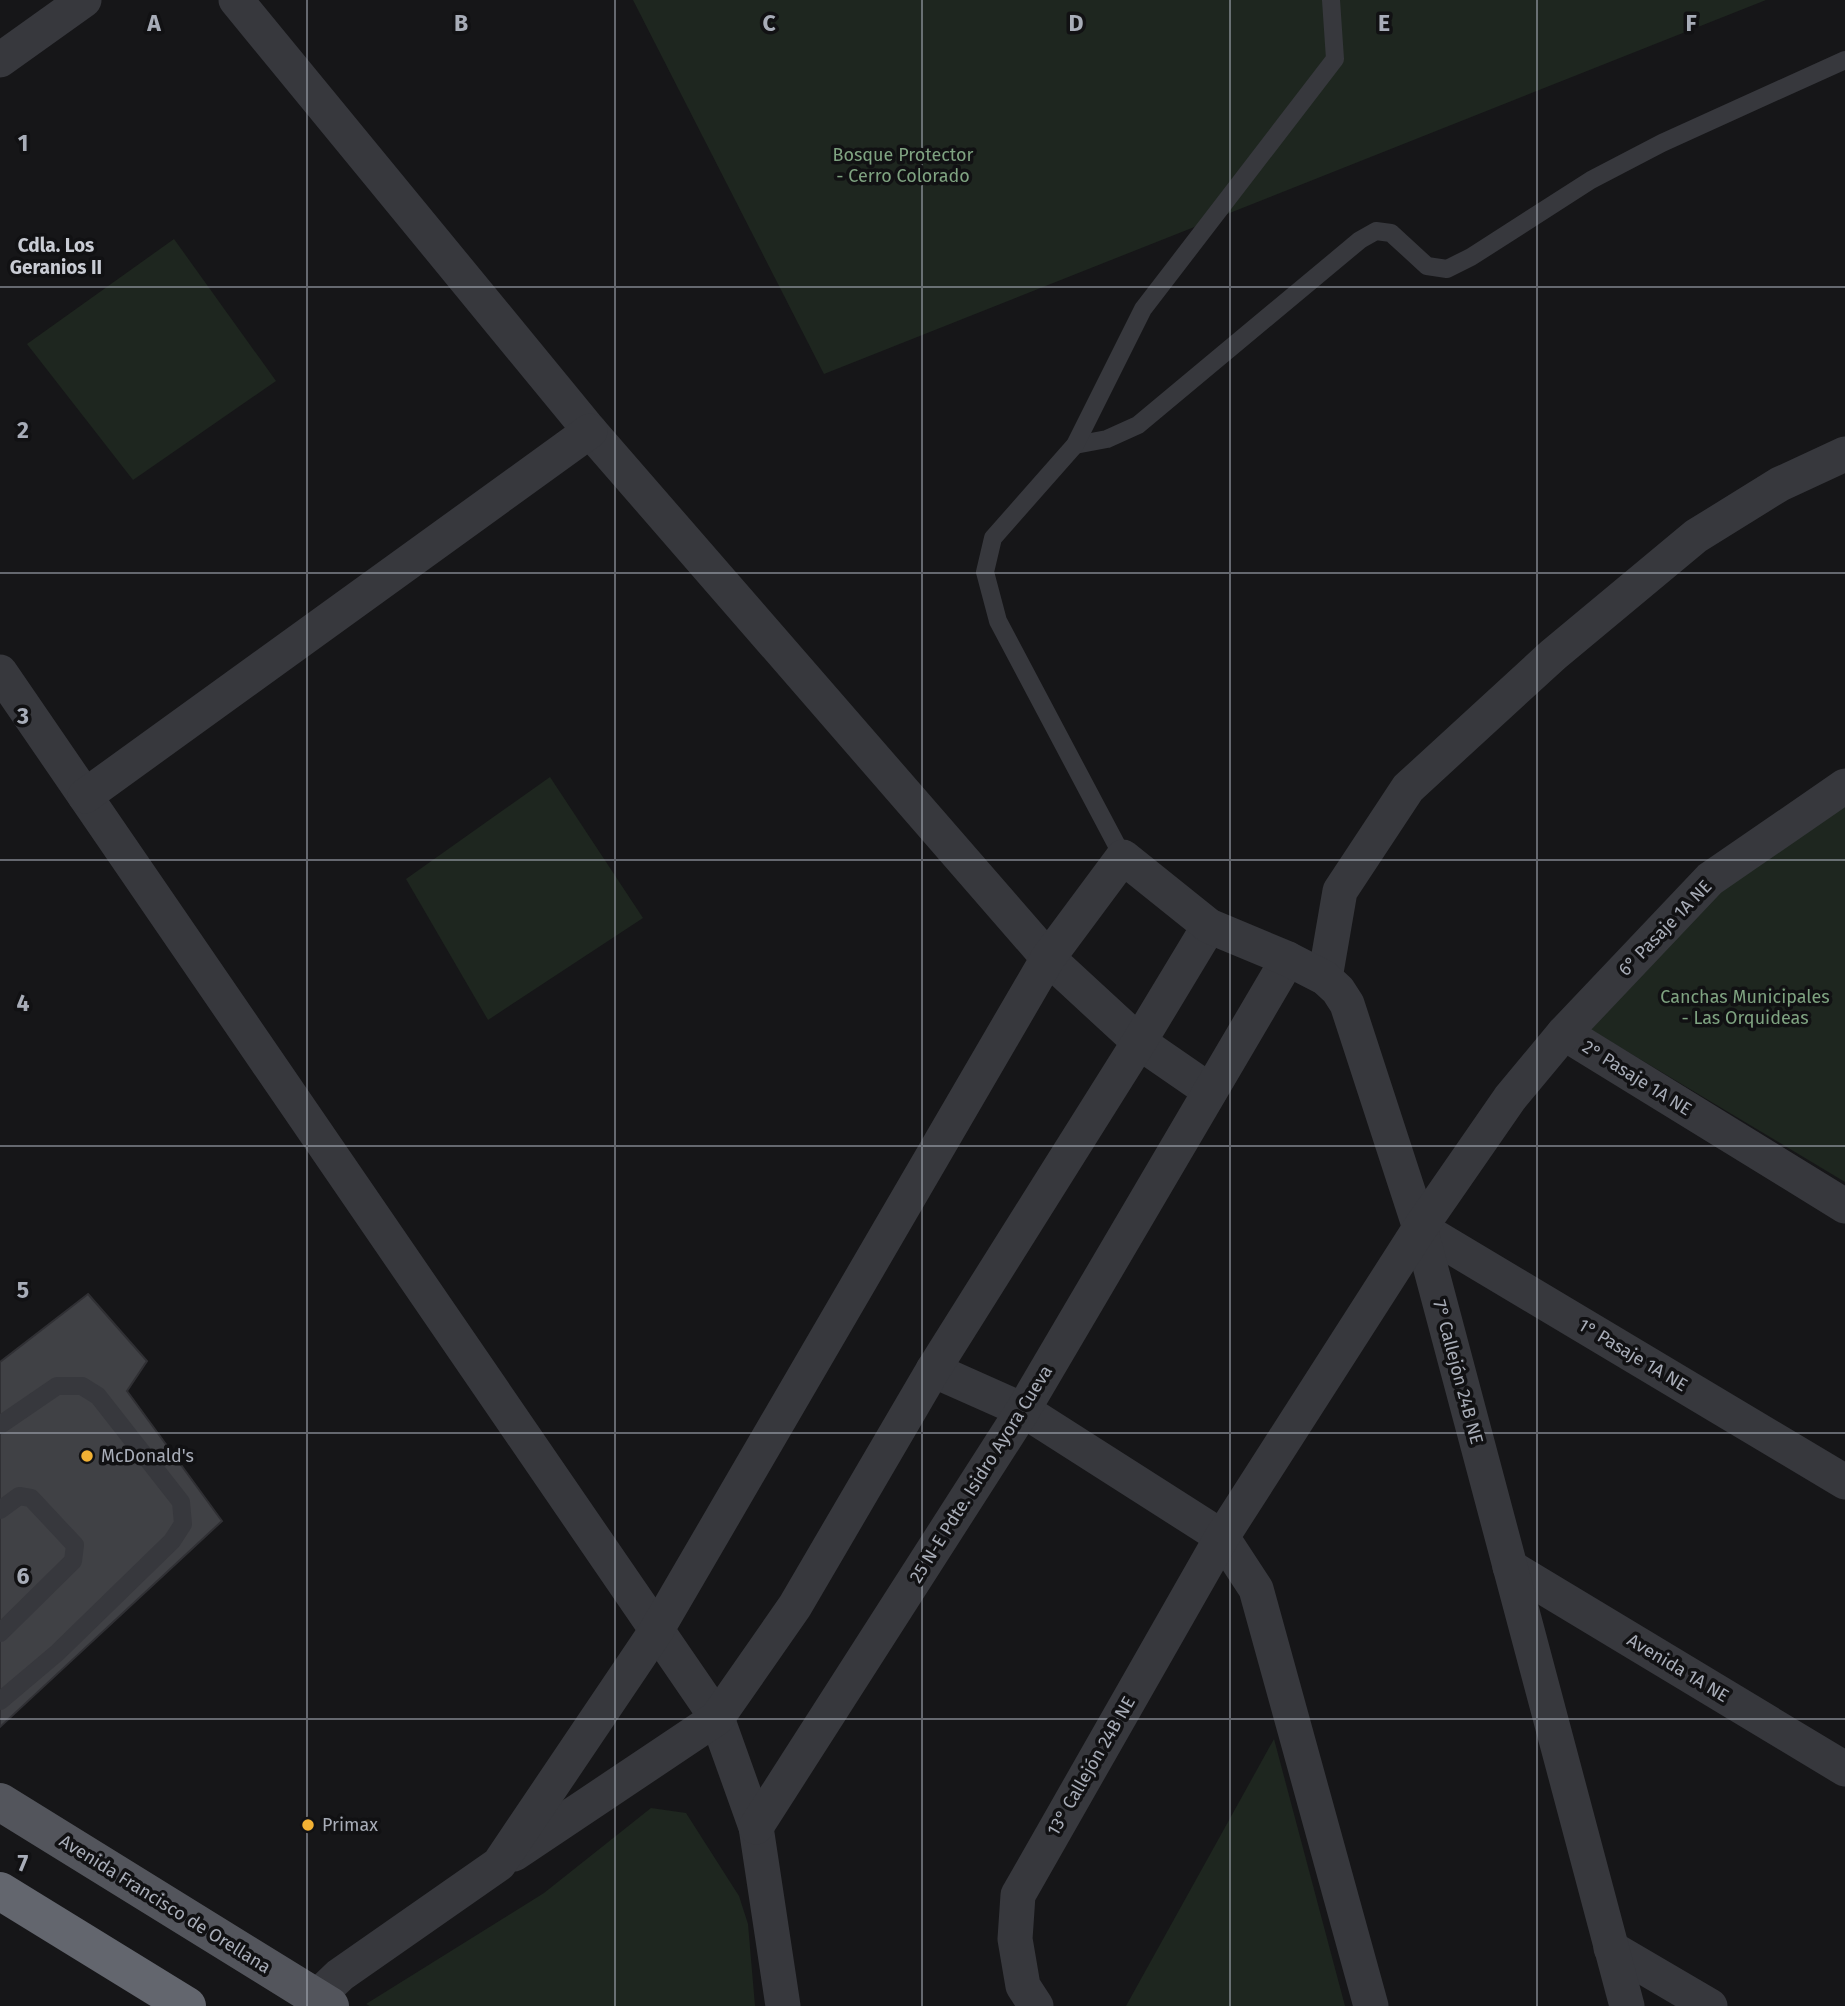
<svg xmlns="http://www.w3.org/2000/svg" width="1845" height="2006" font-family="'Fira Sans',sans-serif">
	<style>
		.green { fill: #1e261f }
		.building { fill: #404145; stroke: #303034; stroke-width: 2 }
		.lines { fill: none; stroke-linecap: round; stroke-linejoin: round }
		.lane { stroke: #37383d; stroke-width: 18 }
		.street { stroke: #37383d; stroke-width: 35 }
		.primary { stroke: #53555c; stroke-width: 38 }
		.highway { stroke: #63666e; stroke-width: 38 }
		.grid { fill: none; stroke: #a8adb8; stroke-width: 2; stroke-opacity: 0.55 }
		.poi-dot { fill: #f2b134; stroke: #111113; stroke-width: 2.5 }
		.labels { text-anchor: middle; dominant-baseline: central; stroke-width: 7; stroke-linejoin: round; paint-order: stroke }
		.park-label { font-size: 18px; fill: #7fa381; stroke: #111113 }
		.street-label { font-size: 18px; fill: #a8adb8; stroke: #111113 }
		.poi-label { font-size: 18px; fill: #a8adb8; stroke: #111113; text-anchor: start }
		.neighbourhood-label { font-size: 19px; font-weight: bold; fill: #c9ccd4; stroke: #111113 }
		.grid-label { font-size: 23px; text-anchor: middle; font-weight: bold; fill: #a8adb8; stroke: #111113; stroke-width: 7; stroke-linejoin: round; paint-order: stroke }
	</style>
	<rect width="100%" height="100%" fill="#161618"/>
	<g class="green">
		<path d="M633,0H1766L824,374Z"/>
		<path d="M174,239L276,381L133,480L27,344Z"/>
		<path d="M550,777L643,918L488,1020L406,879Z"/>
		<path d="M1845,805V1182L1588,1028L1721,891Z"/>
		<path d="M1274,1739L1345,2006H1126Z"/>
		<path d="M651,1808L686,1813L739,1896L748,1924L755,2006H370L366,2004L544,1893Z"/>
	</g>
	<path class="building" d="M88,1294L147,1361L127,1391L222,1521L0,1727V1362Z"/>
	<g class="lines">
		<g class="lane">
			<path d="M1075,445L1107,439L1138,425L1360,240L1376,231L1391,233L1427,266L1447,269L1471,257L1591,180L1662,143L1845,60"/>
			<path d="M1123,857L998,621L985,572L993,538L1075,445L1143,309L1335,59L1331,0"/>
			<path d="M0,1425L57,1386H82L98,1396L181,1502L183,1524L172,1541L58,1652L0,1701"/>
			<path d="M0,1510L19,1496L31,1498L75,1545L73,1561L0,1633"/>
		</g>
		<g class="street">
			<path d="M236,0L590,431L1048,958L1139,1042L1210,1091"/>
			<path d="M0,60L84,0"/>
			<path d="M0,672L717,1718L756,1827L783,2006"/>
			<path d="M85,796L590,431"/>
			<path d="M1325,978L1340,891L1408,788L1553,655L1696,536L1780,484L1845,454"/>
			<path d="M1564,1033L1845,1206"/>
			<path d="M1420,1228L1845,1482"/>
			<path d="M933,1370L1023,1410L1222,1537L1256,1589L1371,2006"/>
			<path d="M1510,1567L1845,1769"/>
			<path d="M756,1827L1023,1410L1288,959"/>
			<path d="M514,1854L717,1718L795,1606L933,1370L1139,1042L1209,926"/>
			<path d="M1611,1948L1710,2006"/>
			<path d="M316,1998L340,1975L499,1864L656,1631L1048,958L1123,857L1209,926L1288,959L1325,978L1338,990L1347,1004L1420,1228L1627,2006"/>
			<path d="M1036,2006L1023,1986L1015,1939L1018,1895L1222,1537L1420,1228L1510,1098L1564,1033L1710,879L1845,786"/>
		</g>
		<path class="primary" d="M0,1802L330,2006"/>
		<path class="highway" d="M0,1891L187,2006"/>
	</g>
	<path class="grid" d="M307,0V2006M615,0V2006M922,0V2006M1230,0V2006M1537,0V2006M0,287H1845M0,573H1845M0,860H1845M0,1146H1845M0,1433H1845M0,1719H1845"/>
	<g class="poi-dot">
		<circle cx="87" cy="1456" r="7"/>
		<circle cx="308" cy="1825" r="7"/>
	</g>
	<g class="labels">
		<g class="park-label">
			<text x="903" y="155">Bosque Protector<tspan x="903" dy="21">- Cerro Colorado</tspan></text>
			<text x="1745" y="997">Canchas Municipales<tspan x="1745" dy="21">- Las Orquideas</tspan></text>
		</g>
		<g class="street-label">
			<text transform="translate(1665 928) rotate(-46)">6° Pasaje 1A NE</text>
			<text transform="translate(1637 1078) rotate(32)">2° Pasaje 1A NE</text>
			<text transform="translate(1633 1355) rotate(31)">1° Pasaje 1A NE</text>
			<text transform="translate(1458 1372) rotate(75)">7° Callejón 24B NE</text>
			<text transform="translate(981 1474) rotate(-58)">25 N-E Pdte. Isidro Ayora Cueva</text>
			<text transform="translate(1678 1668) rotate(31)">Avenida 1A NE</text>
			<text transform="translate(1091 1766) rotate(-60)">13° Callejón 24B NE</text>
			<text transform="translate(165 1904) rotate(32)">Avenida Francisco de Orellana</text>
		</g>
		<g class="poi-label">
			<text x="101" y="1456">McDonald's</text>
			<text x="322" y="1825">Primax</text>
		</g>
		<g class="neighbourhood-label">
			<text x="56" y="245">Cdla. Los<tspan x="56" dy="22">Geranios II</tspan></text>
		</g>
	</g>
	<g class="grid-label">
		<text x="154" y="31">A</text>
		<text x="461" y="31">B</text>
		<text x="769" y="31">C</text>
		<text x="1076" y="31">D</text>
		<text x="1384" y="31">E</text>
		<text x="1691" y="31">F</text>
		<text x="23" y="151">1</text>
		<text x="23" y="438">2</text>
		<text x="23" y="724">3</text>
		<text x="23" y="1011">4</text>
		<text x="23" y="1298">5</text>
		<text x="23" y="1584">6</text>
		<text x="23" y="1871">7</text>
	</g>
</svg>
